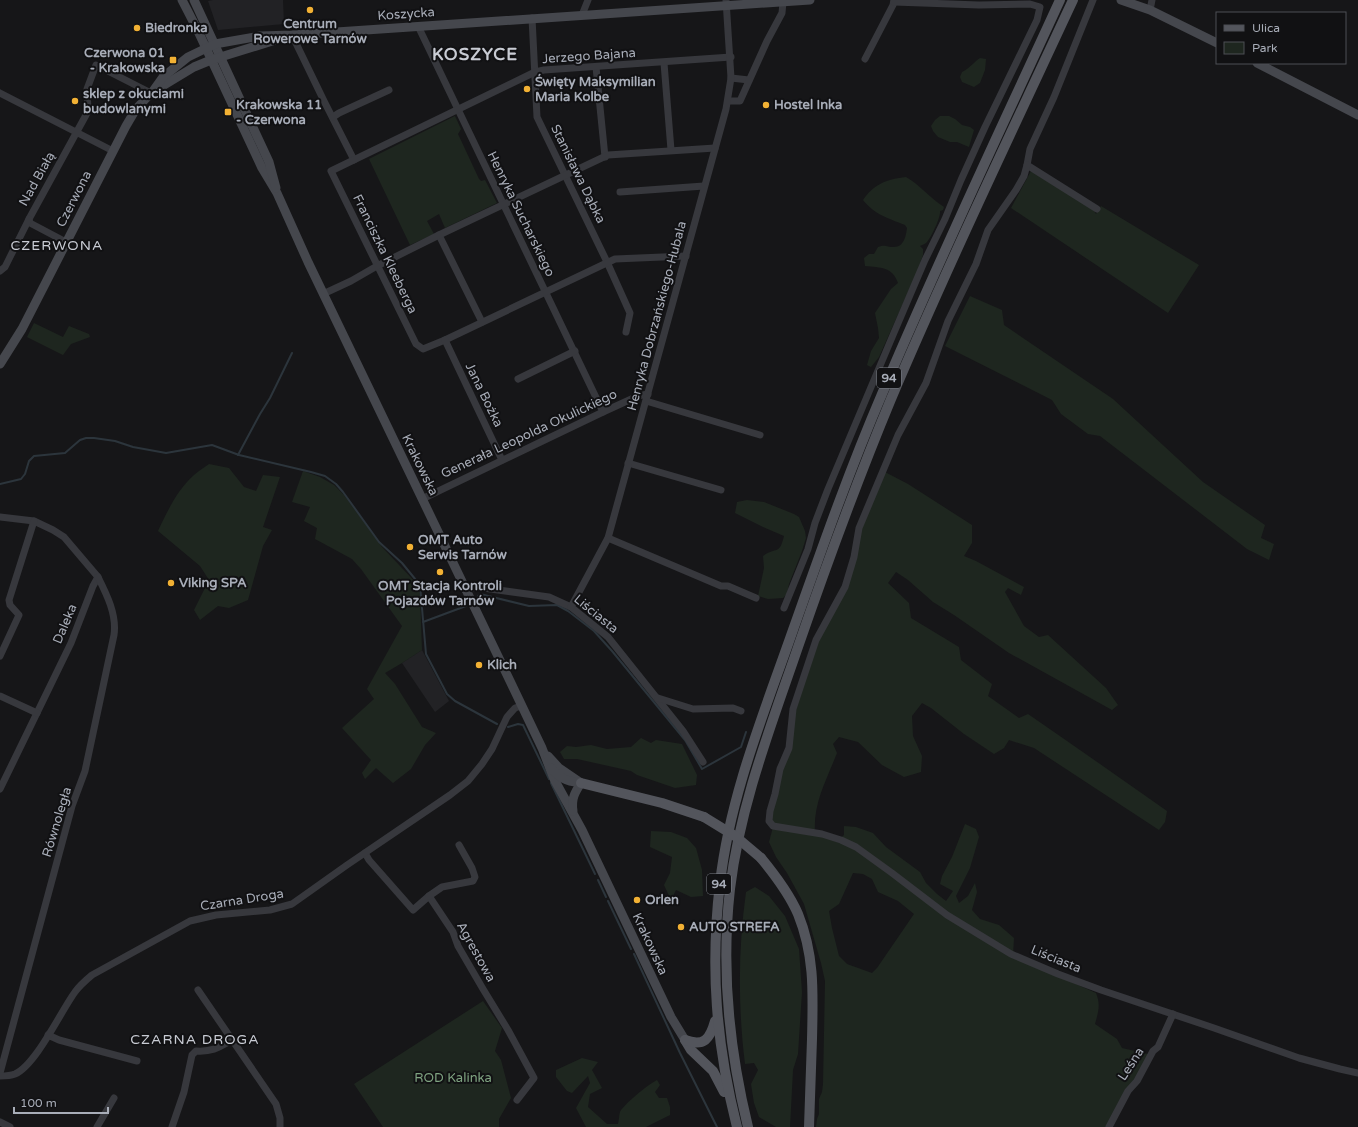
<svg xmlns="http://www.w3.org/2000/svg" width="1358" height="1127" font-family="'Varela Round',sans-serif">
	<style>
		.built { fill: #222225 }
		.green { fill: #1e261f; fill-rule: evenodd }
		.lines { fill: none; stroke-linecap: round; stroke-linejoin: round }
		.stream { stroke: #2c353c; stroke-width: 2 }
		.street { stroke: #37383d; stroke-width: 7 }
		.secondary { stroke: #45474d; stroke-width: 9 }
		.primary { stroke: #53555c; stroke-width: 10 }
		.primary-bridge { stroke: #53555c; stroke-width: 10 }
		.poi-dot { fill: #f2b134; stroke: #111113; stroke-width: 1.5 }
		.labels { text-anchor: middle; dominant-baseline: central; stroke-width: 4; stroke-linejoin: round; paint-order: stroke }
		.shield { fill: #111113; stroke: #7b7e86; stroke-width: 1 }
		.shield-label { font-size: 12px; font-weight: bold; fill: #a8adb8 }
		.street-label { font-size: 13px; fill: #a8adb8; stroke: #111113 }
		.poi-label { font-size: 13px; font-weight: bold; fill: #a8adb8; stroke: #111113; text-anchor: start }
		.park-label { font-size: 13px; fill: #7fa381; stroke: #111113 }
		.neighbourhood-label { font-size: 14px; letter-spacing: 1px; fill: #c9ccd4; stroke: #111113 }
		.district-label { font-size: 17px; font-weight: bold; letter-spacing: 1px; fill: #c9ccd4; stroke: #111113 }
	</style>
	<rect width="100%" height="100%" fill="#161618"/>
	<g class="built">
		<path d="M213,0H283L284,24L218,30L208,1Z"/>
		<path d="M422,650L449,701L435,712L402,663Z"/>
	</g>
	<g class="green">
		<path d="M980,58L986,59L985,70L980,83L974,87L962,82L960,77L962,72C970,68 974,62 980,58Z"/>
		<path d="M455,116L461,129L458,134L479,179L481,181L485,180L497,203L445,228L439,214L427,221L434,234L410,245L369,159Z"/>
		<path d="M940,116H949L955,119L962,125L970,127L974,130L969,147L957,142H950L938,137L933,131L931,126L935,120Z"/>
		<path d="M1031,171L1093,209L1096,214L1101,206L1199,265L1168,313L1011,208Z"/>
		<path d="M906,177C920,185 930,198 944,207L943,210L940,211C941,217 931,238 926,243C925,244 922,245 920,246L923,249V255L917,272L879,357L871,367L867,365L871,351L879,338L878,328L875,313L891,289L898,283C892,266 881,268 865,266L864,258L869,254H874L878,247C886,244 886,247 894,247C904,247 906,236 907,228L905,225C888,218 875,215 863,200C874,184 887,179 906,177Z"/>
		<path d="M970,296L1002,310L1004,325L1113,399L1203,482L1265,525L1261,538L1274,544L1269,560L1247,549L1100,436L1088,434L1061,414L1052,400L945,346Z"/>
		<path d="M34,323L63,337L69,326L89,334L90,337L71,344L63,355L27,337Z"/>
		<path d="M209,464L229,468L244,487L256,491L263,475L280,477L263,527L272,530L263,546L248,600L229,608L218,606L200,620L194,610L209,580L200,566L158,531C167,512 177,490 194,475C198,471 204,468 209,464Z"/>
		<path d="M303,471L320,477L334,485L344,495L382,547L418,585L420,595L422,650L402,663L385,673L395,684L422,727L436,733L425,745L411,769L393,783L376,768L365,779L362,773L371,760L342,728L374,699L367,689L402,626L361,569L352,559L315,539L317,528L304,521L310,507L292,502Z"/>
		<path d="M883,471L908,484L972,525V543L964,556L976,561L1024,587L1021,595L1008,588L1005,592L1024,626L1039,637L1048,635L1106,688L1118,705L1112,710L1009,653L954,615L933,602L908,580L896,572L888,583L909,603L911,618L959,647L961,660L992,684L988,696L1019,718L1028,714C1075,746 1121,779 1167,811L1165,822L1159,830L1098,790L1034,748L1009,740L1004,748L994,754L964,734L931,708L922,703L912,716L913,736L922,756L921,772L904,777L882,765L858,742L839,737L833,744L837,753C827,779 813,803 815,832L839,840L844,835V826L856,827L873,833L886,847L920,872L926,883L937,894L946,901L953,891L940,884L942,876L952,857L965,824L976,829L979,837L970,868L956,896L959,903L968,896L975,883L977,892L972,910L980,919L999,925L1014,938L1013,956L1096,993C1101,1005 1098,1013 1095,1024L1117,1039L1122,1048L1148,1054L1139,1072L1106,1127H816L817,1119L819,1114V1099L822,1092L823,1084L825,981L821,963L804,904L787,873L776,857L769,842L773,827L771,811L788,750L794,710L814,647L841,595L856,545ZM853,873L863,874L872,879L878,892L898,901L914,914L877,968L872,973L847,964L839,956L832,928L829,911L839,904Z"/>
		<path d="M747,500L764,502L794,514L799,517L805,531L806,538L802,551L789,584L787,594L783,598L768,599L758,596L764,568L763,556C777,546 779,556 784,536L763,527L735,513L737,502Z"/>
		<path d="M641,738L651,743L656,740L682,744L697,775L696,785L675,788L637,775L631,771L577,759H564L560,752L567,746L576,747L591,745L607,749L631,747Z"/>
		<path d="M651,831L671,832L687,838L696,848L702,870L703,896L691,897L676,890L671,900L664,885L670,873L672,857L650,847Z"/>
		<path d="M755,887L769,896L785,916L799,949L802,992L798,1054L793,1070L790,1127H776L759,1117L754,1103L751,1084L758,1070L754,1063L745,1064C738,1008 738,949 746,892Z"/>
		<path d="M483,1001L502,1028L495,1051L501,1060L511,1098L499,1119V1127H383L354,1084Z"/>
		<path d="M582,1058L598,1062L592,1070L602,1088L590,1094L588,1107L607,1124H618C619,1120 619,1115 620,1112C624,1104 649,1084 657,1080L660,1085L655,1092L659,1098H667L670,1107V1115L646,1127H586L576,1108L590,1083L588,1076L572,1093L567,1091L556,1077V1070Z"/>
	</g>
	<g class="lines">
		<g class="stream">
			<path d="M238,455L260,414L270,398L292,353"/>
			<path d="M0,484L21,479L25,474L29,461L34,456L65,453L80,440L86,438H94L115,441L133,447L166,453L212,445L239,455L311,472L325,476L336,484L343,492L379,542L402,563L420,585L426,654L447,694L455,701L497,724"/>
			<path d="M478,596L480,594L529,606L557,605L568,611L594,631L612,651L685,740L702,769L741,747L746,732"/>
			<path d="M423,622L466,606"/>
			<path d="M508,727L518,724L523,725L549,779"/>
			<path d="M551,783L595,874"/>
			<path d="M598,880L606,897"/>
			<path d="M608,901L631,949"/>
			<path d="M634,954L680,1053L717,1127"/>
		</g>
		<g class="street">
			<path d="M1093,0L1054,97L1030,149L1027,165L1097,209"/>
			<path d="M1150,10L1152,0"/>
			<path d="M582,15L588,0"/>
			<path d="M532,18L537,117L607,262L630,313L626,332"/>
			<path d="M418,26L603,412"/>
			<path d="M292,35L324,101L354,160"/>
			<path d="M865,59L893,5L894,0"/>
			<path d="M664,63L671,150"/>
			<path d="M596,67L605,157"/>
			<path d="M731,78L749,80"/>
			<path d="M0,93L113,151"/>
			<path d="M728,101H740L767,41L782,13L783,2"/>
			<path d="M333,117L339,113L389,90"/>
			<path d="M1027,165L1024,176L1016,190L988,230L976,264L948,321L926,383L898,435L859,528L854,557L845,587L816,640L793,709L789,748L780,769L775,794L770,811L769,821L773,826L779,827L822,834L841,840L856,847L892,873L947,915L1011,954L1058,974L1101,990L1214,1028L1299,1058L1340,1069L1358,1073"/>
			<path d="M620,192L704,186"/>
			<path d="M439,235L482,322"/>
			<path d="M66,242L30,223L29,219L86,115L88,111L87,89L96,65L151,93"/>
			<path d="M686,256L615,259L445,340L423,349L416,344L331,171L535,72L544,70L731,57"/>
			<path d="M0,271L5,267L29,219"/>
			<path d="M323,294L351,281L377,266L439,235L608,155L715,148"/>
			<path d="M445,340L502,460"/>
			<path d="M518,379L575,351"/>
			<path d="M646,401L760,435"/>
			<path d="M628,463L721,490"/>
			<path d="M422,499L603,412L638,396L648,394"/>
			<path d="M0,517L34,521L53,530L64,537L98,577L93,586L71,643L0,789"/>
			<path d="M608,538L721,586H728L756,598"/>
			<path d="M465,590L476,587L549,597L571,607L608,637L683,731L703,762"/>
			<path d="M571,607L608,538L726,109L731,78L726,0"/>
			<path d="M784,608L808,549L815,523L828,489L893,335L925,260L945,219L961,180L985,127L1037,20L1040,7L1030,4L979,5L894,2"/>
			<path d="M0,656L19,615L10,605L9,600L34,521"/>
			<path d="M0,696L37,713"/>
			<path d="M658,698L693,709L733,708L741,711"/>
			<path d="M365,853L369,860L413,910L429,896L453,932L458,946L483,989L508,1030L534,1078L517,1100"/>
			<path d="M429,896L442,887L473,881L475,877L472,868L459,845"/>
			<path d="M198,990L276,1104L280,1118V1127"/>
			<path d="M48,1035L59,1040L137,1061"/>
			<path d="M0,1073L72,806L85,771L114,635C117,615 107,595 98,577"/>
			<path d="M0,1076C5,1076 10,1076 15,1074C36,1065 61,1011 75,992C80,985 86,980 92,975L190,921L216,915L270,910L292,904L347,865L450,795L468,781L482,764L492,749L507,717L515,708L521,706"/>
			<path d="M0,1122L10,1127"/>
			<path d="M97,1127L114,1098"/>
			<path d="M172,1127L184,1092L192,1055L196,1051C212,1052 218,1048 232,1040"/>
			<path d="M1109,1127L1128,1091L1137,1081L1153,1051L1158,1047L1173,1014"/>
		</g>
		<g class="secondary">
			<path d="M182,0L198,31L262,168L277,193L308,262L510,681L542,748L554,779L582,830L671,1017L685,1040"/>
			<path d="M194,0L269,162L276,188"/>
			<path d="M1121,0L1150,10L1217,43"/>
			<path d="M1257,63L1358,115"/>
			<path d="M156,90L194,67L211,60L282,38"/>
			<path d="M0,364L22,329L126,126L136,109L153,91L163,77L188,57L215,44L260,36L292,35L810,0"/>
			<path d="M548,756L559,768L581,783"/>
			<path d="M551,768C559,777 566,782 578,782"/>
			<path d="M573,811C571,799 575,792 581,783"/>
		</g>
		<g class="primary">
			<path d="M581,783L662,803L704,817"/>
			<path d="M761,858C775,875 789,893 798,914C815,956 813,994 812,1039C811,1068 810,1098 809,1127"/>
			<path d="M685,1040L691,1050L713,1071L724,1092"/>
			<path d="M685,1040C704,1047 710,1039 715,1021"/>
			<path d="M737,1127C716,1044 710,968 720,883C730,795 764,713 793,630C821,551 849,471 882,394C938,261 1000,131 1060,0"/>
			<path d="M748,1127C729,1049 721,969 730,889C740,805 771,726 798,647C827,563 857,481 891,399C948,265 1011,133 1073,0"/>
		</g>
		<path class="primary-bridge" d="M704,817L735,836L761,858"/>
	</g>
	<g class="poi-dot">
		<circle cx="310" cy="10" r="4"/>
		<circle cx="137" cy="28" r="4"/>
		<rect x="169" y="56" width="8" height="8" rx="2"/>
		<circle cx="527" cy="89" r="4"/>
		<circle cx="75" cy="101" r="4"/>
		<circle cx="766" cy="105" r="4"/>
		<rect x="224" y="108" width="8" height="8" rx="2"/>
		<circle cx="410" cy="547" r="4"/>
		<circle cx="440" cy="572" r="4"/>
		<circle cx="171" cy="583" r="4"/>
		<circle cx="479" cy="665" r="4"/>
		<circle cx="637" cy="900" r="4"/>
		<circle cx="681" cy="927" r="4"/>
	</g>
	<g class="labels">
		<g class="shield">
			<rect x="877" y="368" width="24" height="20" rx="3"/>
			<rect x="707" y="874" width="24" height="20" rx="3"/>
		</g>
		<g class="shield-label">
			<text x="889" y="378">94</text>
			<text x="719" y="884">94</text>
		</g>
		<g class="street-label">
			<text transform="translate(406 14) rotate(-4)">Koszycka</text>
			<text transform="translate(589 56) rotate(-4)">Jerzego Bajana</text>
			<text transform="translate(578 174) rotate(64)">Stanisława Dąbka</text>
			<text transform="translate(37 179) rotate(-61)">Nad Białą</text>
			<text transform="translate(74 199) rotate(-63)">Czerwona</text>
			<text transform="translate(521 214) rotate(64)">Henryka Sucharskiego</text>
			<text transform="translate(385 254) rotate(64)">Franciszka Kleeberga</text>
			<text transform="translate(657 316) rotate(-75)">Henryka Dobrzańskiego-Hubala</text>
			<text transform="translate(484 395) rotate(64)">Jana Bożka</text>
			<text transform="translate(529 434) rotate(-25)">Generała Leopolda Okulickiego</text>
			<text transform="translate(420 465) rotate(64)">Krakowska</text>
			<text transform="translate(596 614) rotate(39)">Liściasta</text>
			<text transform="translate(65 624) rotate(-67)">Daleka</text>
			<text transform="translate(57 822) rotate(-73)">Równoległa</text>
			<text transform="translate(242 900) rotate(-9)">Czarna Droga</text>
			<text transform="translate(650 944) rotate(65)">Krakowska</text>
			<text transform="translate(476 952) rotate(61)">Agrestowa</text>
			<text transform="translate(1056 959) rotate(22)">Liściasta</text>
			<text transform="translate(1131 1064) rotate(-57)">Leśna</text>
		</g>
		<g class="poi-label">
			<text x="310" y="24" text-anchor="middle">Centrum<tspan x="310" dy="15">Rowerowe Tarnów</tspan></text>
			<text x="145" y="28">Biedronka</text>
			<text x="165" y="53" text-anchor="end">Czerwona 01<tspan x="165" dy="15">- Krakowska</tspan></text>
			<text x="535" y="82">Święty Maksymilian<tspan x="535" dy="15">Maria Kolbe</tspan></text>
			<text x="83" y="94">sklep z okuciami<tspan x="83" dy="15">budowlanymi</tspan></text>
			<text x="236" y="105">Krakowska 11<tspan x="236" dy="15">- Czerwona</tspan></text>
			<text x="774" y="105">Hostel Inka</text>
			<text x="418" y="540">OMT Auto<tspan x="418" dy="15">Serwis Tarnów</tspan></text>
			<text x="179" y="583">Viking SPA</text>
			<text x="440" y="586" text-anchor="middle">OMT Stacja Kontroli<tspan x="440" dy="15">Pojazdów Tarnów</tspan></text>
			<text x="487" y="665">Klich</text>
			<text x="645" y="900">Orlen</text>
			<text x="689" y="927">AUTO STREFA</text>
		</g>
		<g class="park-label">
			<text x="453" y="1078">ROD Kalinka</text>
		</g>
		<g class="neighbourhood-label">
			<text x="57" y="245">CZERWONA</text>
			<text x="195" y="1039">CZARNA DROGA</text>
		</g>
		<g class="district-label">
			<text x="475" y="54">KOSZYCE</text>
		</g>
	</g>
	<rect x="1216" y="12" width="130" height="52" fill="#111113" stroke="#4d4f55"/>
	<rect x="1224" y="25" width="20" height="6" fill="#53555c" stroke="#4d4f55"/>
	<text x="1252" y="32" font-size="12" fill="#a8adb8">Ulica</text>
	<rect x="1224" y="42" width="20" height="12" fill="#1e261f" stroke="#4d4f55"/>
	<text x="1252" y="52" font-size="12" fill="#a8adb8">Park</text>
	<path d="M14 1107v6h94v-6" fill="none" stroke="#a8adb8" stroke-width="2"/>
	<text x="20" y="1107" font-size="12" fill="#a8adb8" stroke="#111113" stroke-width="3" paint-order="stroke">100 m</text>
</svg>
